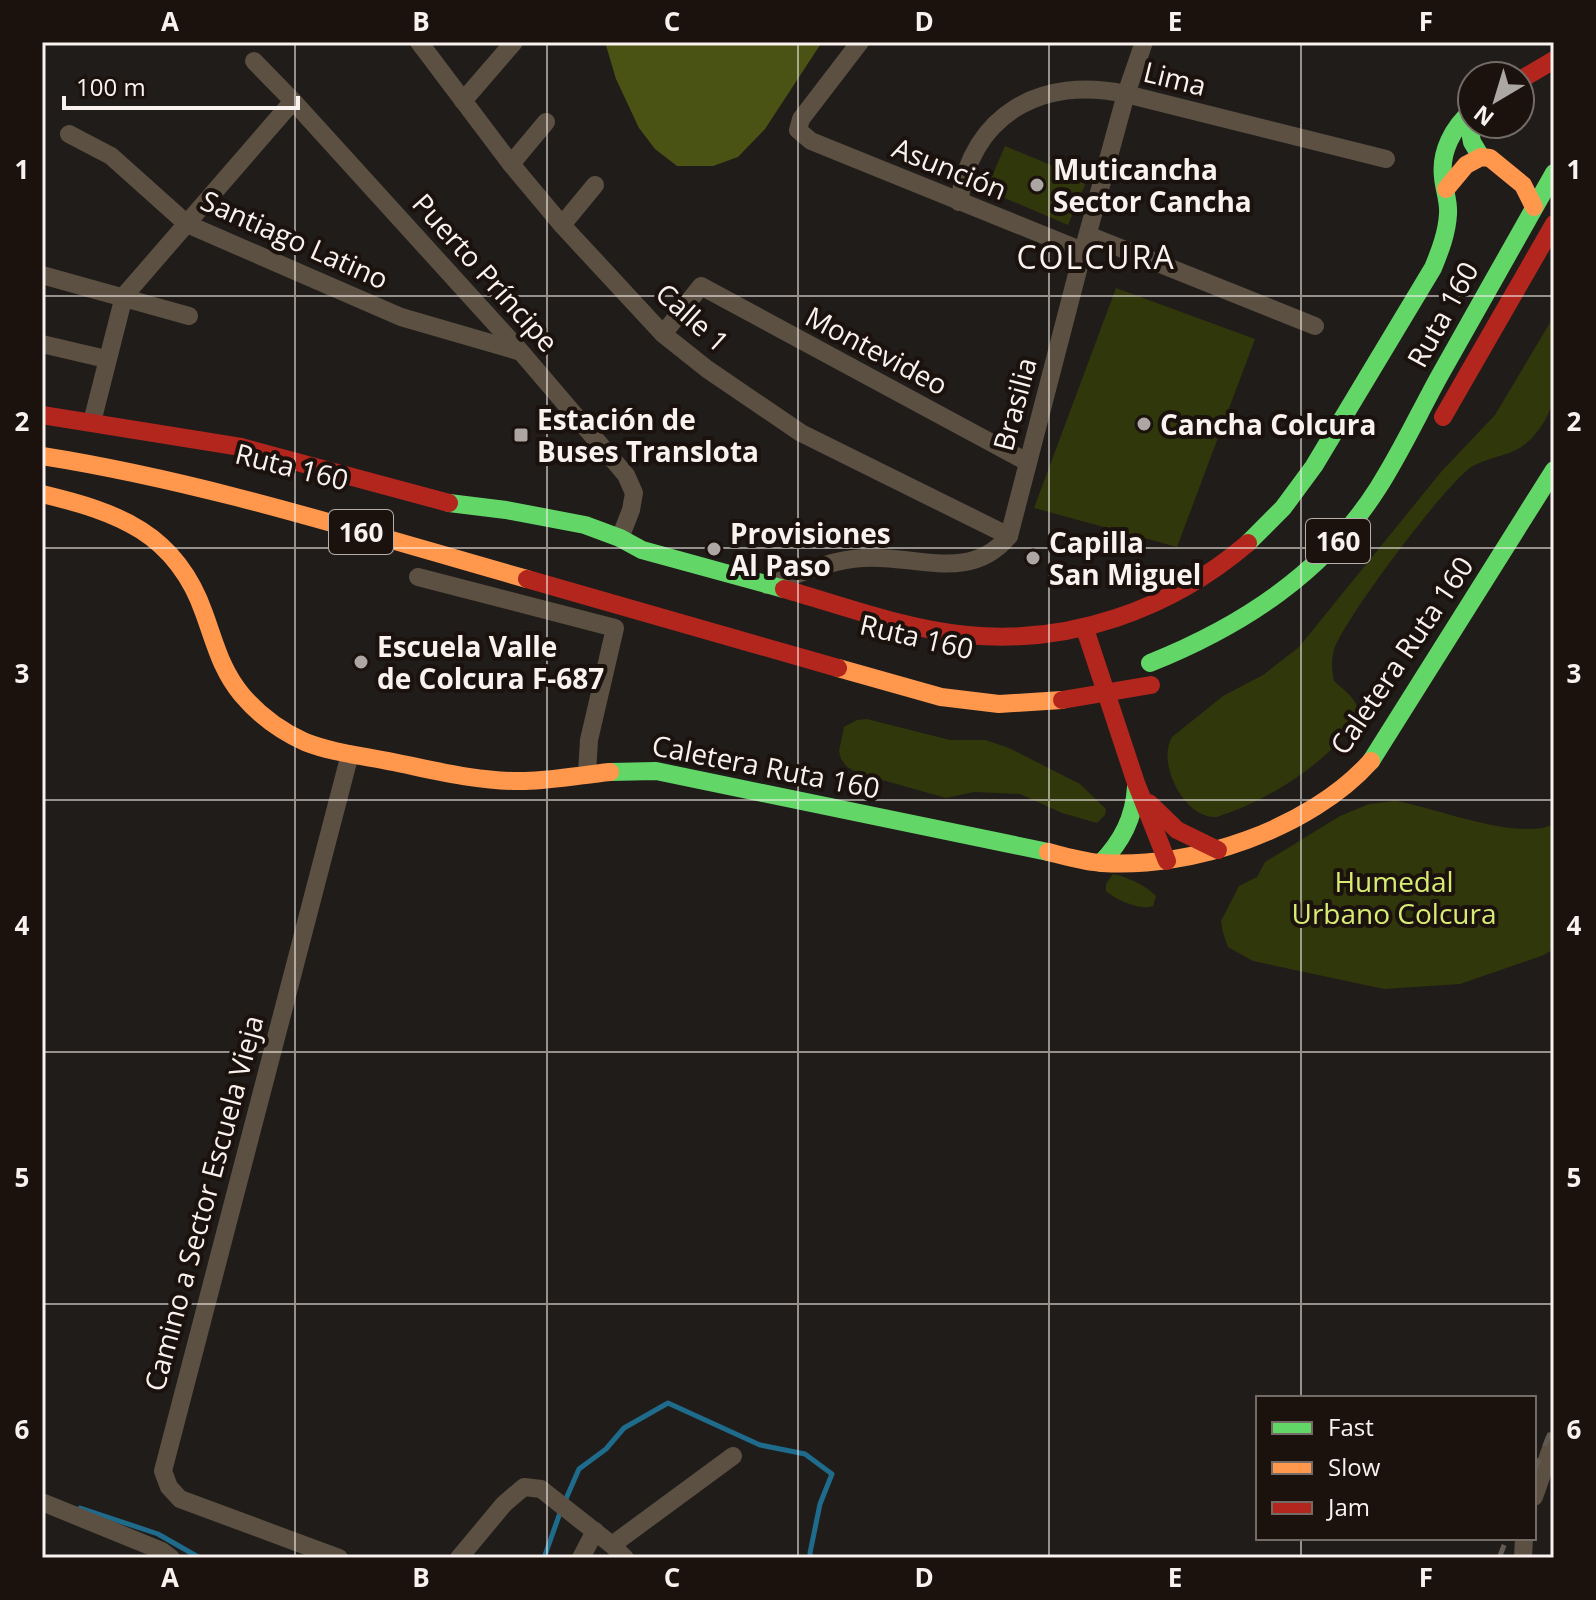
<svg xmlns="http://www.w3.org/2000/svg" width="1596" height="1600" font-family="'Open Sans',sans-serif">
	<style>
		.green { fill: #30370a }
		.forest { fill: #4a5313 }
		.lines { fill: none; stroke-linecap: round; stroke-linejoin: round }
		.stream { stroke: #1f6b8c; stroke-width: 5 }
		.street { stroke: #5b5041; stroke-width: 18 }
		.fast { stroke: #63d668; stroke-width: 18 }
		.slow { stroke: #ff974d; stroke-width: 18 }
		.jam { stroke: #b3261e; stroke-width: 18 }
		.rail { stroke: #615a52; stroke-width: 5; stroke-dasharray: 14 14; stroke-linecap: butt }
		.jam-bridge { stroke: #b3261e; stroke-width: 18 }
		.grid { fill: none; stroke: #f9f2ee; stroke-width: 2; stroke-opacity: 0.55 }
		.poi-dot { fill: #ada7a4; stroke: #1b110d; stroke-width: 3 }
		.labels { text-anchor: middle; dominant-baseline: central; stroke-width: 8; stroke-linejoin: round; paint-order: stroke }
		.shield { fill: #1b110d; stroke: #b6aeaa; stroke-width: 2 }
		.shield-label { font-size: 26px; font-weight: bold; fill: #f9f2ee }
		.street-label { font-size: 28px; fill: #f9f2ee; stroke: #1b110d }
		.poi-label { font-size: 28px; font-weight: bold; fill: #f9f2ee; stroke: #1b110d; text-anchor: start }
		.park-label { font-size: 28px; fill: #d7ec72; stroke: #1b110d }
		.quarter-label { font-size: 32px; letter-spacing: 2px; fill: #f9f2ee; stroke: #1b110d }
		.neatline { fill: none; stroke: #f9f2ee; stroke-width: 3 }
		.grid-label { font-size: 26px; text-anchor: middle; font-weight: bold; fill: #f9f2ee }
	</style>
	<rect width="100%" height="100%" fill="#201c1a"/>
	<g class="green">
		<path d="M1005,146L1087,180L1068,225L986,190Z"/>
		<path d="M1116,288L1255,339L1177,547L1034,508Z"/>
		<path d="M1554,316C1554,352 1563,398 1540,428C1519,458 1500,452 1473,466C1448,480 1342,622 1334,650C1331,660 1332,671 1334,681C1346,692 1363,703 1357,720C1325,765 1269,800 1217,817C1185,820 1156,763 1172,737L1223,696L1263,675L1299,647L1441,472L1495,415Z"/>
		<path d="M867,719L950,740H985L1009,748L1080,784L1106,809L1105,815L1097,823L1062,813L1020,794L974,792L946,798L861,774L847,767L841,759L839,751L844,727L857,720Z"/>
		<path d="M1395,801C1435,807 1518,842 1554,824V949L1544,955L1460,984L1384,989L1253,961L1228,947L1223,933L1221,921L1239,886L1257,877L1265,862L1340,816L1369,804Z"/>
		<path d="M1113,874C1128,877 1145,885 1156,896L1153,906C1141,911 1116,900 1106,891V884Z"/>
	</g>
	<path class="forest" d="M605,42H822L765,129L738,157L713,166H677L655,149L639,128L616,79Z"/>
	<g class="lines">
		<g class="stream">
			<path d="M565,1501L579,1469L606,1449L624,1428L668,1403L760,1445L805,1454L832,1474L820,1504L810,1553L811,1558"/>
			<path d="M80,1508L158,1534L200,1558"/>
			<path d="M544,1558L561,1510"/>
		</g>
		<g class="street">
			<path d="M419,42L511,164L562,225L663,334L707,369L801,433L1009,536"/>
			<path d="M860,42L801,119L798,130L811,141L1083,251"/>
			<path d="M254,61L293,101L521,352L626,475L634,493L631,510L620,538"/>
			<path d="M463,101L514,42"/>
			<path d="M69,134L111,156L187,224L401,317L518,351"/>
			<path d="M511,164L546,122"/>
			<path d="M959,202C972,113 1042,76 1126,94L1386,159"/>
			<path d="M562,225L595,185"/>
			<path d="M1088,235L1315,326"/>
			<path d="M42,275L189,316"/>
			<path d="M663,334L701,286L1027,462"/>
			<path d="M42,344L106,359"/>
			<path d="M92,422L124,296L293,101"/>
			<path d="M418,577L615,628L589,740L587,773"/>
			<path d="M767,585C798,574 830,560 863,558C915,554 969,584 1009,536L1083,251L1126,94L1144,42"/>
			<path d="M1534,1497L1554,1440"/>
			<path d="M42,1502L162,1551L171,1558"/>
			<path d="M612,1545L733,1456"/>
			<path d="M339,1558L180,1499L169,1487L163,1471L350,754"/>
			<path d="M459,1558L504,1504L524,1487L541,1489L612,1545L625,1558"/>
			<path d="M581,1558L595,1531"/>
			<path d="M1523,1558L1524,1538"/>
		</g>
		<g class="fast">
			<path d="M1467,115L1472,142L1481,157"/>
			<path d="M449,503L506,510L585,525L620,538L642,550L784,589"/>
			<path d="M1248,543L1283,508L1314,466L1433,268C1440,251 1447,233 1448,214C1449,201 1444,190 1443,177C1440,152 1453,127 1472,111"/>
			<path d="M1150,663C1242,626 1324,573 1378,488C1401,452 1419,413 1440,375C1478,308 1516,240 1554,173"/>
			<path d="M1371,761L1554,470"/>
			<path d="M610,772L656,771L1048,852"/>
			<path d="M1101,863C1122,841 1134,818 1136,787"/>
		</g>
		<g class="slow">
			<path d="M1446,189L1466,165L1481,157L1490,158L1523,185L1534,207"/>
			<path d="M42,456C207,482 367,534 527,579"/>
			<path d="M42,494C118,512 176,533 204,613C215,643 221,670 242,695C259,715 281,731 305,742C333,753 364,756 393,762C437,771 480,782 525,781C554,780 581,775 610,772"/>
			<path d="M838,668L941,697L999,704L1062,700"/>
			<path d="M1048,852C1065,856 1084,862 1102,863C1192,869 1310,829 1371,761"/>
		</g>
		<g class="jam">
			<path d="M1520,80L1554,60"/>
			<path d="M42,415L241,447L449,503"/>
			<path d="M1443,417L1554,224"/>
			<path d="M527,579L838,668"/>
			<path d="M784,589C844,606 905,629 967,635C1069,645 1170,610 1248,543"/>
			<path d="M1085,629L1136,783L1167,861"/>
			<path d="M1149,803L1177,830L1218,850"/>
		</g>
		<g class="rail">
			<path d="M1534,1472L1554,1424"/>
			<path d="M1499,1558L1507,1538"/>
		</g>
		<path class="jam-bridge" d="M1062,700L1151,685"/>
	</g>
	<path class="grid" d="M295,42V1558M547,42V1558M798,42V1558M1049,42V1558M1301,42V1398M42,296H1554M42,548H1554M42,800H1554M42,1052H1554M42,1304H1554M1301,1538V1558"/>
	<g class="poi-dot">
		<circle cx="1037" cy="185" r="8"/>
		<circle cx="1144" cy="424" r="8"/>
		<rect x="513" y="427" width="16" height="16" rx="4"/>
		<circle cx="714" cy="549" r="8"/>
		<circle cx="1033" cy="558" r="8"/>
		<circle cx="361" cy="662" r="8"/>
	</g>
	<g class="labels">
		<g class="shield">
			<rect x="329" y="510" width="64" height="44" rx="6"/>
			<rect x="1306" y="519" width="64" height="44" rx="6"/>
		</g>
		<g class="shield-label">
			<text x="361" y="532">160</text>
			<text x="1338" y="541">160</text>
		</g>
		<g class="street-label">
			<text transform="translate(1175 78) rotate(14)">Lima</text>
			<text transform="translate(950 168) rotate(22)">Asunción</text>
			<text transform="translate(295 239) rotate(24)">Santiago Latino</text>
			<text transform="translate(486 272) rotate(48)">Puerto Príncipe</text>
			<text transform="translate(1442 314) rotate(-61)">Ruta 160</text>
			<text transform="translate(693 317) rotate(42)">Calle 1</text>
			<text transform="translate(877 350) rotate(28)">Montevideo</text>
			<text transform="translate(1014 404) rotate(-75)">Brasilia</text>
			<text transform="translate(292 466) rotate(14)">Ruta 160</text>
			<text transform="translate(917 636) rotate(13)">Ruta 160</text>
			<text transform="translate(1401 655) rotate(-56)">Caletera Ruta 160</text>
			<text transform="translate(766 766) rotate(11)">Caletera Ruta 160</text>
			<text transform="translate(203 1203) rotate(-75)">Camino a Sector Escuela Vieja</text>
		</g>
		<g class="poi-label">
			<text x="1053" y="169">Muticancha<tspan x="1053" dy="32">Sector Cancha</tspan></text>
			<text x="537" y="419">Estación de<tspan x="537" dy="32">Buses Translota</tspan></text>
			<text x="1160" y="424">Cancha Colcura</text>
			<text x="730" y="533">Provisiones<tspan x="730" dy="32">Al Paso</tspan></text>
			<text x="1049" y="542">Capilla<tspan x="1049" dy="32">San Miguel</tspan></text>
			<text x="377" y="646">Escuela Valle<tspan x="377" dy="32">de Colcura F-687</tspan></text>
		</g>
		<g class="park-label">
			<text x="1394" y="881">Humedal<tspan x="1394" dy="32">Urbano Colcura</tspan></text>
		</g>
		<g class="quarter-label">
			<text x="1096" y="256">COLCURA</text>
		</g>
	</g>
	<rect width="1596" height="1600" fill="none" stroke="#1b110d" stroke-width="88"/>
	<rect x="1256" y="1396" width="280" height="144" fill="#1b110d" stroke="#746b67" stroke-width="2"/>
	<rect x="1272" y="1422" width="40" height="12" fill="#63d668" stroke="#746b67" stroke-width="2"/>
	<text x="1328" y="1436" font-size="24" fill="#f9f2ee">Fast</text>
	<rect x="1272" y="1462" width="40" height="12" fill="#ff974d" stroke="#746b67" stroke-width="2"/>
	<text x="1328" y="1476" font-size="24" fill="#f9f2ee">Slow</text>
	<rect x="1272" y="1502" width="40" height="12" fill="#b3261e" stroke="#746b67" stroke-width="2"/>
	<text x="1328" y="1516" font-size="24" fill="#f9f2ee">Jam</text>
	<g transform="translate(1496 100) rotate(218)"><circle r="38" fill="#1b110d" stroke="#746b67" stroke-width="2"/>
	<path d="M0-6L14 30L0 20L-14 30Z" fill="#ada7a4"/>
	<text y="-12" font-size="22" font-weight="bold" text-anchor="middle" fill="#f9f2ee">N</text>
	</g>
	<path d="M64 96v12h234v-12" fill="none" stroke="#f9f2ee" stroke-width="4"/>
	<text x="76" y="96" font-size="24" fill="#f9f2ee" stroke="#1b110d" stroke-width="6" paint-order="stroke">100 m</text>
	<rect x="44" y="44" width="1508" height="1512" class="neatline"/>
	<g class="grid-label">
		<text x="170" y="31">A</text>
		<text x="421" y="31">B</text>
		<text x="672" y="31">C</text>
		<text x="924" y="31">D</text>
		<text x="1175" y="31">E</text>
		<text x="1426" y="31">F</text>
		<text x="22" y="179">1</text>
		<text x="1574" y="179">1</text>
		<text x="22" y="431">2</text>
		<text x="1574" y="431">2</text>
		<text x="22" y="683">3</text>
		<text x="1574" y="683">3</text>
		<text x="22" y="935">4</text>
		<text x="1574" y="935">4</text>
		<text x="22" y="1187">5</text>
		<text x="1574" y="1187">5</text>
		<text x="22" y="1439">6</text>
		<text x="1574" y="1439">6</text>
		<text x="170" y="1587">A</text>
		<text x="421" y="1587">B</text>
		<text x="672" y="1587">C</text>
		<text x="924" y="1587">D</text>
		<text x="1175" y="1587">E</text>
		<text x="1426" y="1587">F</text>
	</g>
</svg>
